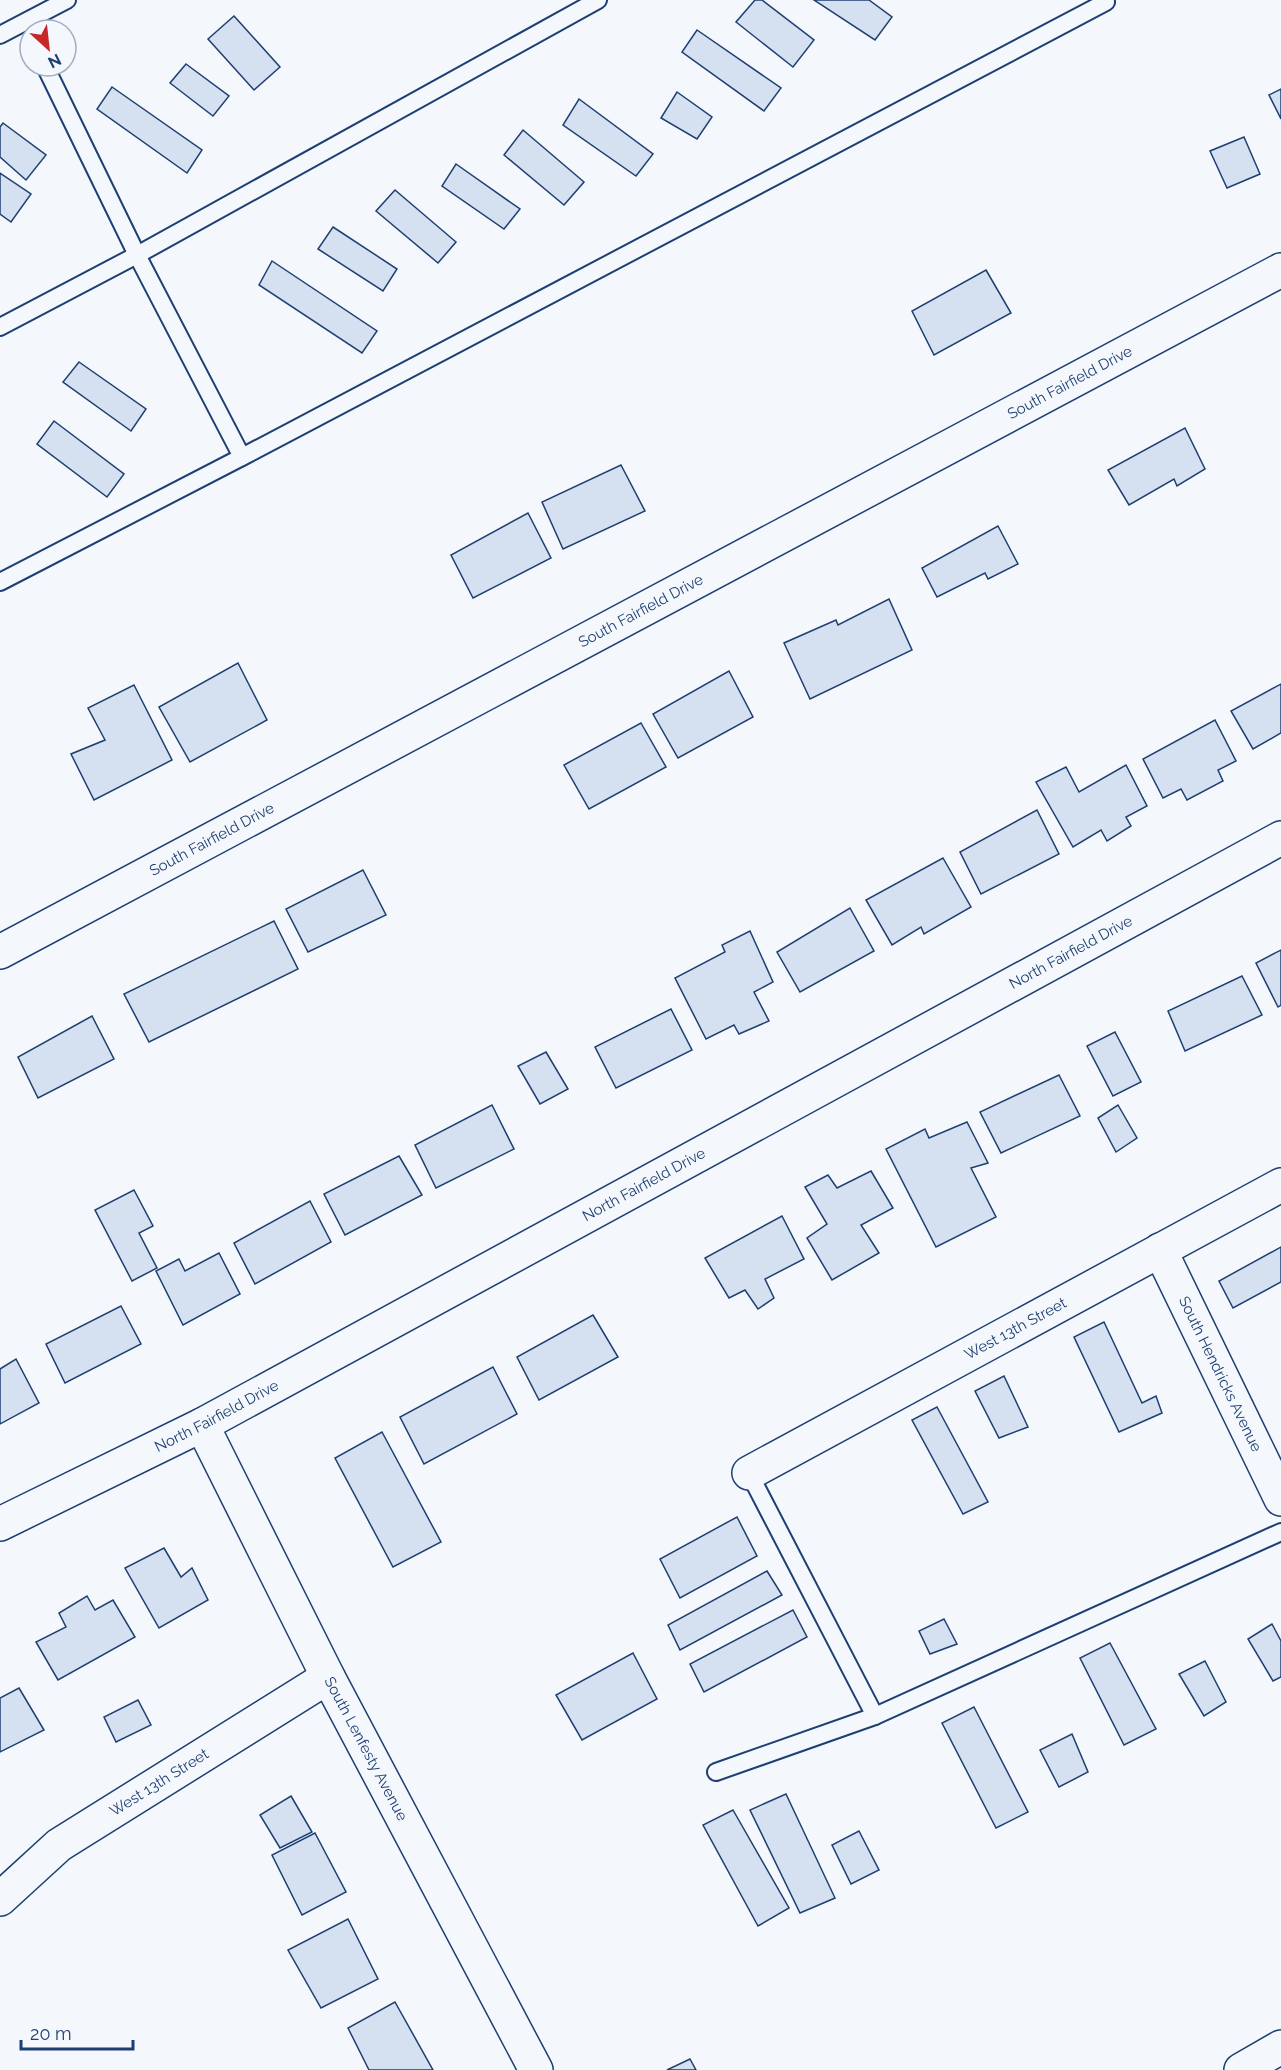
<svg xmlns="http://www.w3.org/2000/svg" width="1281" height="2070" font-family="Raleway,sans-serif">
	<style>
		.building { fill: #d5e0f0; stroke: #1d3f73; stroke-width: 1.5 }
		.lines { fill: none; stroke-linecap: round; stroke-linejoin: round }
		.service-casing { stroke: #1d3f73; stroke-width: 20 }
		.minor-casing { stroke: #1d3f73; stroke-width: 36 }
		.service { stroke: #f4f7fb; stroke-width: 16 }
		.minor { stroke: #f4f7fb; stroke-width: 33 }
		.labels { text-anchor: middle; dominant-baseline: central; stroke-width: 4.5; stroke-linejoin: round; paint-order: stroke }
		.street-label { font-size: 15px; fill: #1d3f73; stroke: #f4f7fb }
	</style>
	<rect width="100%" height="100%" fill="#f4f7fb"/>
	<g class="building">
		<path d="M755,0H762L814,40L793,67L736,22Z"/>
		<path d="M814,0H869L892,17L875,40Z"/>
		<path d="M234,16L280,67L254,90L208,39Z"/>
		<path d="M697,30L781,88L764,111L682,52Z"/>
		<path d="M186,64L229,96L213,116L170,83Z"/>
		<path d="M112,87L202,150L187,173L97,109Z"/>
		<path d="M1281,89V119L1269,95Z"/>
		<path d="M677,92L712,117L697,139L661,118Z"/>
		<path d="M579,99L653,154L636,176L563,125Z"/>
		<path d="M3,123L46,155L26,180L0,157V127Z"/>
		<path d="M523,130L584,182L564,205L504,155Z"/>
		<path d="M1244,137L1260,174L1227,188L1210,151Z"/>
		<path d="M456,164L520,209L504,229L442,186Z"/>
		<path d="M0,173L31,194L11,222L0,214Z"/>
		<path d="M395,190L456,242L438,263L376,211Z"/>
		<path d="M333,227L397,269L383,291L318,249Z"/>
		<path d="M272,261L377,331L362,353L259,285Z"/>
		<path d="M986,270L1011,313L934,355L912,311Z"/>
		<path d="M79,362L146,409L131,431L63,382Z"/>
		<path d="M54,421L124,474L107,497L37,444Z"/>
		<path d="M1185,428L1205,469L1177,486L1174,479L1129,505L1108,470Z"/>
		<path d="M621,465L645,511L563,549L542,502Z"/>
		<path d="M528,513L551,558L473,598L451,555Z"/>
		<path d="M998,526L1018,564L988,579L985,573L937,597L922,568Z"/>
		<path d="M889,599L912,650L810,699L784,643L836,620L838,625Z"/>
		<path d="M238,663L267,720L190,762L159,707Z"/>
		<path d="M729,671L753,717L678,758L653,714Z"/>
		<path d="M1281,684V733L1253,749L1231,711Z"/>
		<path d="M134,685L172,760L94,800L71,754L105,740L88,708Z"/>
		<path d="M1215,720L1236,761L1218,770L1223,781L1187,800L1181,789L1163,798L1143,759Z"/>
		<path d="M641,723L666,767L589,809L564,765Z"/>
		<path d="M1126,765L1147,806L1126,817L1131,826L1107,841L1101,830L1073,847L1036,782L1066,767L1079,792Z"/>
		<path d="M1037,810L1059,854L981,894L960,852Z"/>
		<path d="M943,858L971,907L924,934L921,927L892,945L866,900Z"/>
		<path d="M363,870L386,915L308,952L286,909Z"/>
		<path d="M850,908L874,951L800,992L777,952Z"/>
		<path d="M274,921L298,969L149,1042L124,994Z"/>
		<path d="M750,931L773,982L754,992L769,1021L739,1034L734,1025L706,1039L675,978L725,952L722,945Z"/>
		<path d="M1281,950V1005L1278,1007L1256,963Z"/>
		<path d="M1242,976L1262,1015L1185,1051L1168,1011Z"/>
		<path d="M671,1009L692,1050L616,1088L595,1047Z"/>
		<path d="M92,1016L114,1059L38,1098L18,1057Z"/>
		<path d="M1115,1032L1141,1082L1113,1096L1087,1046Z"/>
		<path d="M546,1052L568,1089L540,1104L518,1066Z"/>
		<path d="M1059,1075L1080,1116L1001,1153L980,1112Z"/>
		<path d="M492,1105L514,1149L436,1188L415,1145Z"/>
		<path d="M1118,1105L1137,1138L1116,1152L1098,1118Z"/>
		<path d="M967,1122L988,1163L971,1168L996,1217L936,1247L886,1149L925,1129L929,1138Z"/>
		<path d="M399,1156L422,1195L345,1235L324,1194Z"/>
		<path d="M871,1171L893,1208L861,1225L879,1253L832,1280L807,1238L827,1224L805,1187L828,1175L837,1188Z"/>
		<path d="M134,1190L153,1226L139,1233L157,1268L132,1281L95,1210Z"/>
		<path d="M310,1201L331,1242L255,1284L234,1243Z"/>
		<path d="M782,1216L804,1259L765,1279L774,1298L758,1309L745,1290L729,1298L705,1258Z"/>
		<path d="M1281,1247V1282L1233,1308L1219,1281Z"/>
		<path d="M219,1253L240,1294L183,1325L156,1271L179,1259L185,1271Z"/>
		<path d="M121,1306L141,1344L65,1383L46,1344Z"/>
		<path d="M593,1315L618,1357L539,1400L517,1357Z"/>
		<path d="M1104,1322L1142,1403L1156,1396L1162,1413L1119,1432L1074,1337Z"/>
		<path d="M16,1359L39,1403L0,1424V1369Z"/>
		<path d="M493,1367L517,1414L424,1464L400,1417Z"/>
		<path d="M1004,1376L1028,1427L999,1438L975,1391Z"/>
		<path d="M937,1407L988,1502L963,1514L912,1420Z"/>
		<path d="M382,1432L441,1542L393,1567L335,1458Z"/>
		<path d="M737,1517L757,1556L680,1598L660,1559Z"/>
		<path d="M164,1548L181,1577L192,1568L208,1600L159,1628L125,1568Z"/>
		<path d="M767,1571L782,1595L680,1650L668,1625Z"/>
		<path d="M87,1596L95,1610L113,1600L135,1637L58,1680L36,1642L66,1627L59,1613Z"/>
		<path d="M793,1610L807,1637L704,1692L690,1664Z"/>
		<path d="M944,1619L957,1644L930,1654L919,1631Z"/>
		<path d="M1272,1624L1281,1641V1677L1273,1681L1248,1639Z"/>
		<path d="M1110,1643L1156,1729L1124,1745L1080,1658Z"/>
		<path d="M633,1653L657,1699L582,1740L556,1695Z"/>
		<path d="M1205,1661L1226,1702L1204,1716L1179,1674Z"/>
		<path d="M19,1688L44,1730L0,1752V1698Z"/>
		<path d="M138,1700L151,1725L116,1742L104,1717Z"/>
		<path d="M974,1707L1028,1812L996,1828L942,1723Z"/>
		<path d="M1072,1734L1088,1772L1059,1787L1040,1750Z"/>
		<path d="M786,1794L835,1898L800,1913L750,1810Z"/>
		<path d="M291,1796L312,1832L280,1848L260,1815Z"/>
		<path d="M733,1810L789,1908L758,1926L703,1825Z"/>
		<path d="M859,1831L879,1870L851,1884L832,1845Z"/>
		<path d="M315,1833L346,1892L302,1915L272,1855Z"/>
		<path d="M348,1919L378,1979L321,2008L288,1950Z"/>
		<path d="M395,2002L433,2070H369L348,2028Z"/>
		<path d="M690,2059L696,2070H667Z"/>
	</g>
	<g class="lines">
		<defs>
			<g id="service">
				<path d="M0,35L67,0"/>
				<path d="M45,66L137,255L242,457"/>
				<path d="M0,327L137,255L598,0"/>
				<path d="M0,582L242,457L1106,2L1105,0"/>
				<path d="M749,1473L875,1716"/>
				<path d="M716,1772L875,1716L1281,1532"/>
			</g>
			<g id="minor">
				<path id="s1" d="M0,952L1281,270"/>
				<path id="s2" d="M1160,1250L1281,1499"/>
				<path id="s3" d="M202,1425L328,1677L536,2070"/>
				<path id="s4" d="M749,1473L1281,1185"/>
				<path id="s5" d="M0,1524L202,1425L1281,838"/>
				<path id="s6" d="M0,1899L59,1845L328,1677"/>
				<path d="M1241,2070L1281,2047"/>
			</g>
		</defs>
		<use href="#service" class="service-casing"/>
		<use href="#minor" class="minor-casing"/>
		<use href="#service" class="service"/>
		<use href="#minor" class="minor"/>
	</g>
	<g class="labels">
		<g class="street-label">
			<text stroke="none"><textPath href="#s1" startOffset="1212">South Fairfield Drive</textPath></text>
			<text stroke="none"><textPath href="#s1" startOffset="726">South Fairfield Drive</textPath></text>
			<text stroke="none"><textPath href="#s1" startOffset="240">South Fairfield Drive</textPath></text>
			<text stroke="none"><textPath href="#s5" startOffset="1214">North Fairfield Drive</textPath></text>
			<text stroke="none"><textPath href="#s5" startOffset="728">North Fairfield Drive</textPath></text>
			<text stroke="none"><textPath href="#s4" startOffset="303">West 13th Street</textPath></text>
			<text stroke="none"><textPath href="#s2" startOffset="138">South Hendricks Avenue</textPath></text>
			<text stroke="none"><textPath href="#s5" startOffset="242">North Fairfield Drive</textPath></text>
			<text stroke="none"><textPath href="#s3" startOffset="363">South Lenfesty Avenue</textPath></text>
			<text stroke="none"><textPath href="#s6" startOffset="198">West 13th Street</textPath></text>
		</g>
	</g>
	<g transform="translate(48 48) rotate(153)"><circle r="28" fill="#f4f7fb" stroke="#9eadc5" stroke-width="1.5"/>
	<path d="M0-4.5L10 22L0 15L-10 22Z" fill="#c62828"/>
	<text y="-9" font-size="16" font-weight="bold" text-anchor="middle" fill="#1d3f73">N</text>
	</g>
	<path d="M21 2040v9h112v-9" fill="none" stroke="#1d3f73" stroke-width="3"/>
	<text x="30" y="2040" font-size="18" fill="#1d3f73" stroke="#f4f7fb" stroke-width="4.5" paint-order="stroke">20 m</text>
</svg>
